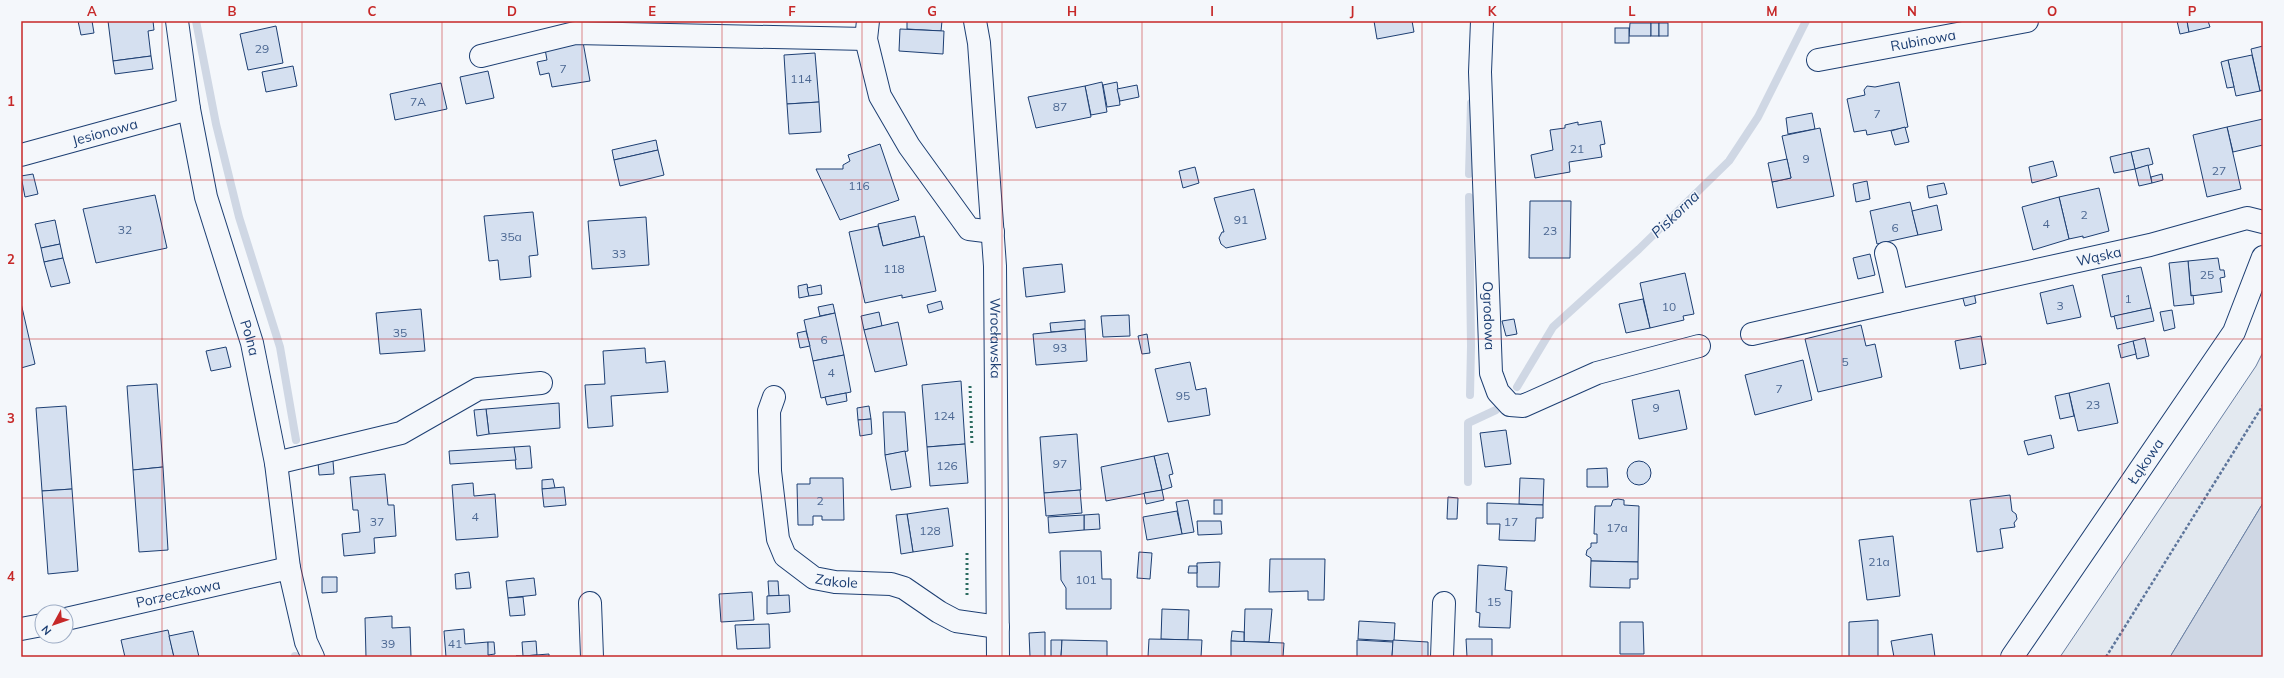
<svg xmlns="http://www.w3.org/2000/svg" width="2284" height="678" font-family="Mulish,sans-serif">
	<style>
		.green { fill: #e3e9f0; stroke: #687fa3 }
		.water { fill: #cfd7e4; stroke: #687fa3 }
		.lines { fill: none; stroke-linecap: round; stroke-linejoin: round }
		.stream { stroke: #cfd7e4; stroke-width: 8 }
		.building { fill: #d5e0f0; stroke: #1d3f73 }
		.minor-casing { stroke: #1d3f73; stroke-width: 24 }
		.major-casing { stroke: #1d3f73; stroke-width: 24 }
		.path { stroke: #5e769c; stroke-width: 2.5; stroke-dasharray: 3 2; stroke-linecap: butt }
		.minor { stroke: #f4f7fb; stroke-width: 22 }
		.major { stroke: #f4f7fb; stroke-width: 22 }
		.hedge { stroke: #2c6c60; stroke-width: 3; stroke-dasharray: 2 3; stroke-linecap: butt }
		.grid { fill: none; stroke: #c62828; stroke-width: 1; stroke-opacity: 0.55 }
		.labels { text-anchor: middle; dominant-baseline: central; stroke-width: 3; stroke-linejoin: round; paint-order: stroke }
		.number-label { font-size: 12px; fill: #4b6792 }
		.street-label { font-size: 14px; fill: #1d3f73; stroke: #f4f7fb }
		.water-label { font-size: 15px; font-style: italic; fill: #1d3f73; stroke: #f4f7fb }
		.neatline { fill: none; stroke: #c62828; stroke-width: 1.5 }
		.grid-label { font-size: 13px; text-anchor: middle; font-weight: bold; fill: #c62828 }
	</style>
	<rect width="100%" height="100%" fill="#f4f7fb"/>
	<path class="green" d="M2263,352V503L2170,657H2060L2256,366Z"/>
	<path class="water" d="M2263,503V657H2170Z"/>
	<g class="lines">
		<g class="stream">
			<path d="M196,21L216,124L239,217L280,347L296,440"/>
			<path d="M1469,174L1471,103"/>
			<path d="M1469,197L1471,346L1470,395"/>
			<path d="M1517,387L1553,327L1639,249L1729,161L1758,117L1806,21"/>
			<path d="M1468,482V423L1496,410"/>
			<path d="M295,657V656"/>
		</g>
	</g>
	<g class="building">
		<path d="M78,21H92L94,33L81,35Z"/>
		<path d="M108,21H153L154,30L148,31L151,56L113,61Z"/>
		<path d="M907,21H942L941,31L907,29Z"/>
		<path d="M1374,21H1412L1414,32L1377,39Z"/>
		<path d="M2177,21H2187L2189,32L2180,34Z"/>
		<path d="M2187,21H2208L2210,27L2189,32Z"/>
		<path d="M1630,23H1651V36H1629Z"/>
		<rect x="1651" y="23" width="8" height="13"/>
		<rect x="1659" y="23" width="9" height="13"/>
		<path d="M276,26L283,63L248,70L240,34Z"/>
		<rect x="1615" y="28" width="14" height="15"/>
		<path d="M900,29L944,31L943,54L899,51Z"/>
		<path d="M583,42L590,81L552,87L549,73L540,75L537,62L547,60L545,49Z"/>
		<path d="M2263,46V90L2260,91L2251,49Z"/>
		<path d="M815,53L819,102L787,104L784,55Z"/>
		<path d="M2252,55L2260,91L2236,96L2228,60Z"/>
		<path d="M151,56L153,69L115,74L113,61Z"/>
		<path d="M2228,60L2234,87L2227,88L2221,62Z"/>
		<path d="M293,66L297,86L266,92L262,72Z"/>
		<path d="M488,71L494,98L466,104L460,77Z"/>
		<path d="M1102,82L1107,112L1091,115L1085,86Z"/>
		<path d="M1117,82L1120,105L1107,107L1103,85Z"/>
		<path d="M1899,82L1908,127L1867,135L1866,130L1854,132L1847,99L1865,95L1864,90L1867,86L1875,87Z"/>
		<path d="M441,83L447,109L395,120L390,94Z"/>
		<path d="M1137,85L1139,97L1120,101L1117,89Z"/>
		<path d="M1085,86L1091,117L1036,128L1028,97Z"/>
		<path d="M819,102L821,132L789,134L787,104Z"/>
		<path d="M1812,113L1815,129L1788,134L1786,118Z"/>
		<path d="M2263,119V145L2233,152L2227,127Z"/>
		<path d="M1601,121L1605,144L1600,145L1602,157L1569,162L1570,172L1535,178L1531,155L1553,150L1550,130L1565,128V125L1578,122V125Z"/>
		<path d="M1905,127L1909,142L1895,145L1891,131Z"/>
		<path d="M2227,127L2241,189L2207,197L2193,135Z"/>
		<path d="M1820,128L1834,196L1777,208L1772,182L1791,178L1782,136Z"/>
		<path d="M656,140L658,150L614,160L612,150Z"/>
		<path d="M880,144L899,200L840,220L816,169H843V165L850,161L848,155Z"/>
		<path d="M2149,148L2153,164L2135,169L2131,152Z"/>
		<path d="M658,150L664,175L620,186L614,160Z"/>
		<path d="M2131,152L2135,169L2114,173L2110,157Z"/>
		<path d="M1787,159L1791,178L1772,182L1768,163Z"/>
		<path d="M2053,161L2057,176L2032,183L2029,167Z"/>
		<path d="M2148,165L2152,183L2139,186L2135,169Z"/>
		<path d="M1195,167L1199,183L1183,188L1179,171Z"/>
		<path d="M33,174L38,194L25,197L21,176Z"/>
		<path d="M2162,174L2163,180L2152,183L2151,177Z"/>
		<path d="M1867,181L1870,199L1856,202L1853,184Z"/>
		<path d="M1944,183L1947,194L1929,198L1927,186Z"/>
		<path d="M2099,188L2109,231L2083,238V236L2069,239L2059,197Z"/>
		<path d="M1254,189L1266,239L1226,248L1221,244L1219,238L1222,232H1224L1214,198Z"/>
		<path d="M155,195L167,248L96,263L83,209Z"/>
		<path d="M2059,197L2069,239L2033,250L2022,207Z"/>
		<path d="M1530,201H1571L1570,258H1529Z"/>
		<path d="M1910,202L1918,235L1877,244L1870,211Z"/>
		<path d="M1937,205L1942,230L1918,235L1912,211Z"/>
		<path d="M533,212L538,255L529,256L531,277L500,280L498,260L489,261L484,216Z"/>
		<path d="M915,216L920,237L883,246L878,224Z"/>
		<path d="M646,217L649,265L592,269L588,221Z"/>
		<path d="M55,220L60,244L41,248L35,224Z"/>
		<path d="M878,226L883,246L924,236L936,291L902,298V295L865,303L849,232Z"/>
		<path d="M60,244L63,258L44,262L41,248Z"/>
		<path d="M1870,254L1875,275L1858,279L1853,258Z"/>
		<path d="M63,258L70,283L51,287L44,262Z"/>
		<path d="M2218,258L2220,270H2224L2225,277L2220,278L2222,292L2191,296L2188,261Z"/>
		<path d="M2188,261L2191,296L2193,295L2194,304L2174,306L2169,263Z"/>
		<path d="M1062,264L1065,292L1026,297L1023,268Z"/>
		<path d="M2141,267L2151,308L2111,317L2102,275Z"/>
		<path d="M1685,273L1694,314L1683,316L1684,320L1650,328L1640,283Z"/>
		<path d="M807,284L809,296L799,298L798,286Z"/>
		<path d="M821,285L822,294L809,296L807,288Z"/>
		<path d="M2073,285L2081,317L2047,324L2040,293Z"/>
		<path d="M1974,292L1976,303L1965,306L1962,295Z"/>
		<path d="M1643,299L1650,328L1626,333L1619,304Z"/>
		<path d="M941,301L943,309L929,313L927,305Z"/>
		<path d="M21,303L35,364L21,368Z"/>
		<path d="M833,304L835,313L820,316L818,307Z"/>
		<path d="M2151,308L2154,321L2117,329L2114,316Z"/>
		<path d="M421,309L425,351L380,354L376,313Z"/>
		<path d="M2172,310L2175,328L2164,331L2160,312Z"/>
		<path d="M879,312L882,326L864,330L861,316Z"/>
		<path d="M835,313L844,355L813,361L804,320Z"/>
		<path d="M1129,315L1130,336L1103,337L1101,316Z"/>
		<path d="M1514,319L1517,334L1506,336L1502,321Z"/>
		<path d="M1085,320V329L1051,332L1050,323Z"/>
		<path d="M898,322L907,365L875,372L864,330Z"/>
		<path d="M1861,325L1866,346L1875,344L1882,377L1818,392L1805,339Z"/>
		<path d="M1085,329L1087,361L1036,365L1033,334Z"/>
		<path d="M806,331L810,346L800,348L797,333Z"/>
		<path d="M1147,334L1150,353L1142,354L1138,336Z"/>
		<path d="M1981,336L1986,364L1960,369L1955,341Z"/>
		<path d="M2145,338L2149,356L2137,359L2133,341Z"/>
		<path d="M2133,341L2136,354L2121,358L2118,345Z"/>
		<path d="M226,347L231,367L211,371L206,351Z"/>
		<path d="M645,348L646,363L665,361L668,392L611,396L613,426L588,428L585,385L605,384L603,351Z"/>
		<path d="M844,355L851,392L821,398L813,361Z"/>
		<path d="M1803,360L1812,400L1755,415L1745,375Z"/>
		<path d="M1190,362L1196,390L1206,388L1210,415L1168,422L1155,369Z"/>
		<path d="M961,381L965,444L927,447L922,385Z"/>
		<path d="M2109,383L2118,423L2078,431L2069,393Z"/>
		<path d="M157,384L163,467L133,470L127,386Z"/>
		<path d="M1679,390L1687,429L1639,439L1632,400Z"/>
		<path d="M846,393L847,401L827,405L825,397Z"/>
		<path d="M2069,393L2074,416L2060,419L2055,396Z"/>
		<path d="M559,403L560,428L489,434L486,409Z"/>
		<path d="M66,406L72,489L42,491L36,408Z"/>
		<path d="M869,406L871,419L858,420L857,408Z"/>
		<path d="M486,409L489,434L477,436L474,410Z"/>
		<path d="M883,412H905L908,451L885,455Z"/>
		<path d="M871,419L872,434L860,436L858,420Z"/>
		<path d="M1506,430L1511,464L1485,467L1480,433Z"/>
		<path d="M1077,434L1081,490L1044,493L1040,437Z"/>
		<path d="M2051,435L2054,448L2028,455L2024,441Z"/>
		<path d="M965,444L968,483L930,486L927,447Z"/>
		<path d="M530,446L532,468L516,469L514,447Z"/>
		<path d="M514,447L516,460L450,464L449,451Z"/>
		<path d="M905,451L911,487L891,490L885,455Z"/>
		<path d="M1168,453L1173,474L1169,475L1172,487L1162,490L1154,456Z"/>
		<path d="M1154,456L1162,490L1106,501L1101,467Z"/>
		<circle cx="1639" cy="473" r="12"/>
		<path d="M333,461L334,474L319,475L318,462Z"/>
		<path d="M163,467L168,550L139,552L133,470Z"/>
		<path d="M1607,468L1608,487H1587V469Z"/>
		<path d="M385,474L388,505H394L396,536L374,538L375,553L344,556L342,534L360,532L358,510H353L350,477Z"/>
		<path d="M810,478H843L844,520H822V516H813V525H798L797,484H810Z"/>
		<path d="M1520,478L1544,479L1543,505L1519,504Z"/>
		<path d="M553,479L555,488L542,489V480Z"/>
		<path d="M473,483L474,496L495,494L498,537L456,540L452,485Z"/>
		<path d="M564,487L566,505L544,507L542,489Z"/>
		<path d="M72,489L78,571L48,574L42,491Z"/>
		<path d="M1080,490L1082,513L1046,516L1044,493Z"/>
		<path d="M1162,490L1164,500L1146,504L1144,493Z"/>
		<path d="M2010,495L2012,511L2016,514L2017,519L2014,523L2015,527L2000,529L2003,548L1977,552L1970,500Z"/>
		<path d="M1448,497L1458,498L1457,519H1447Z"/>
		<path d="M1618,499L1624,500V505L1639,506L1638,562L1591,561V558L1586,555L1587,550L1591,547V543H1597V534H1594L1595,506H1611L1613,500Z"/>
		<path d="M1188,500L1194,532L1182,534L1176,502Z"/>
		<rect x="1214" y="500" width="8" height="14"/>
		<path d="M1487,503L1543,505V518H1536L1535,541L1499,540L1500,524H1487Z"/>
		<path d="M948,508L953,546L913,552L907,514Z"/>
		<path d="M1177,511L1182,534L1147,540L1143,517Z"/>
		<path d="M907,514L913,552L901,554L896,515Z"/>
		<path d="M1099,514L1100,529L1084,530V515Z"/>
		<path d="M1084,515V530L1049,533L1048,517Z"/>
		<path d="M1197,521H1221L1222,534L1198,535Z"/>
		<path d="M1893,536L1900,596L1867,600L1859,540Z"/>
		<path d="M1060,551H1101L1102,579H1111V609H1066V588L1061,580Z"/>
		<path d="M1139,552L1152,553L1150,579L1137,578Z"/>
		<path d="M1270,559H1325L1324,600H1308V591L1269,592Z"/>
		<path d="M1591,561L1638,562V579H1630V588L1590,587Z"/>
		<path d="M1220,562L1219,587H1197V563Z"/>
		<path d="M1478,565L1507,567L1505,590L1512,591L1510,628L1479,627L1480,613L1476,612Z"/>
		<path d="M1189,566H1197V573H1188Z"/>
		<path d="M469,572L471,588L456,589L455,574Z"/>
		<path d="M322,577H337V592L322,593Z"/>
		<path d="M534,578L536,595L508,598L506,581Z"/>
		<path d="M768,581H778L779,596H769Z"/>
		<path d="M752,592L754,620L721,622L719,594Z"/>
		<path d="M789,595L790,612L767,614V596Z"/>
		<path d="M523,597L525,615L510,616L508,598Z"/>
		<path d="M1162,609L1189,610L1188,640L1161,639Z"/>
		<path d="M1245,609H1272L1269,642H1244Z"/>
		<path d="M392,616V628L410,627L411,657H366L365,618Z"/>
		<path d="M1878,620V657H1849V622Z"/>
		<path d="M1359,621L1395,623L1394,641L1358,639Z"/>
		<path d="M1620,622H1643L1644,654H1620Z"/>
		<path d="M769,624L770,648L737,649L735,625Z"/>
		<path d="M464,629L465,644L488,642L489,657H446L444,631Z"/>
		<path d="M168,630L174,657H125L121,640Z"/>
		<path d="M193,631L199,657H174L169,636Z"/>
		<path d="M1232,631L1244,632V642L1231,641Z"/>
		<path d="M1045,632V657H1030L1029,633Z"/>
		<path d="M1932,634L1935,657H1894L1891,641Z"/>
		<path d="M1149,639L1202,640L1201,657H1148Z"/>
		<path d="M1466,639H1492V657H1467Z"/>
		<path d="M1051,640H1062L1061,657H1051Z"/>
		<path d="M1062,640L1107,641V657H1061Z"/>
		<path d="M1357,640L1393,642L1392,657H1357Z"/>
		<path d="M1393,640L1428,642V657H1392Z"/>
		<path d="M536,641L537,655L523,656L522,642Z"/>
		<path d="M1231,641L1284,643L1283,657H1231Z"/>
		<path d="M488,642H494L495,654L488,655Z"/>
		<path d="M549,654V657L516,656H523Z"/>
	</g>
	<g class="lines">
		<defs>
			<g id="minor">
				<path id="s1" d="M177,21L189,109L206,197L252,343L276,463L289,568L306,642L313,657"/>
				<path d="M868,21L866,39L880,96L909,146L969,229L993,232"/>
				<path id="s2" d="M1482,21L1480,72L1491,373L1498,392L1510,405L1523,406L1597,373L1699,346"/>
				<path d="M481,56L575,33L866,39"/>
				<path id="s3" d="M1818,60L2027,21"/>
				<path id="s4" d="M21,155L189,109"/>
				<path id="s5" d="M1886,253L1897,301L2150,245L2247,218L2263,222"/>
				<path d="M1752,334L1897,301"/>
				<path id="s6" d="M774,397L769,411L770,471L778,539L785,556L814,578L835,582L891,584L904,588L939,612L956,621L998,627"/>
				<path d="M276,463L401,433L478,389L541,383"/>
				<path d="M590,603L592,657"/>
				<path id="s7" d="M66,619L289,568"/>
				<path d="M21,629L42,625"/>
				<path d="M1442,657L1444,603"/>
				<path id="s8" d="M2012,657L2234,332L2263,257"/>
			</g>
			<g id="major">
				<path id="s9" d="M975,21L979,43L995,266L998,657"/>
			</g>
		</defs>
		<use href="#minor" class="minor-casing"/>
		<use href="#major" class="major-casing"/>
		<path class="path" d="M2106,657L2263,405"/>
		<use href="#minor" class="minor"/>
		<use href="#major" class="major"/>
		<g class="hedge">
			<path d="M970,386L972,445"/>
			<path d="M967,553V596"/>
		</g>
	</g>
	<path class="grid" d="M162,21V657M302,21V657M442,21V657M582,21V657M722,21V657M862,21V657M1002,21V657M1142,21V657M1282,21V657M1422,21V657M1562,21V657M1702,21V657M1842,21V657M1982,21V657M2122,21V657M21,180H2263M21,339H2263M21,498H2263"/>
	<g class="labels">
		<g class="number-label">
			<text x="262" y="48">29</text>
			<text x="563" y="68">7</text>
			<text x="801" y="78">114</text>
			<text x="418" y="101">7A</text>
			<text x="1060" y="106">87</text>
			<text x="1877" y="113">7</text>
			<text x="1577" y="148">21</text>
			<text x="1806" y="158">9</text>
			<text x="2219" y="170">27</text>
			<text x="859" y="185">116</text>
			<text x="2084" y="214">2</text>
			<text x="1241" y="219">91</text>
			<text x="2046" y="223">4</text>
			<text x="1895" y="227">6</text>
			<text x="125" y="229">32</text>
			<text x="1550" y="230">23</text>
			<text x="511" y="236">35a</text>
			<text x="619" y="253">33</text>
			<text x="894" y="268">118</text>
			<text x="2207" y="274">25</text>
			<text x="2128" y="298">1</text>
			<text x="2060" y="305">3</text>
			<text x="1669" y="306">10</text>
			<text x="400" y="332">35</text>
			<text x="824" y="339">6</text>
			<text x="1060" y="347">93</text>
			<text x="1845" y="361">5</text>
			<text x="831" y="372">4</text>
			<text x="1779" y="388">7</text>
			<text x="1183" y="395">95</text>
			<text x="2093" y="404">23</text>
			<text x="1656" y="407">9</text>
			<text x="944" y="415">124</text>
			<text x="1060" y="463">97</text>
			<text x="947" y="465">126</text>
			<text x="820" y="500">2</text>
			<text x="475" y="516">4</text>
			<text x="377" y="521">37</text>
			<text x="1511" y="521">17</text>
			<text x="1617" y="527">17a</text>
			<text x="930" y="530">128</text>
			<text x="1879" y="561">21a</text>
			<text x="1086" y="579">101</text>
			<text x="1494" y="601">15</text>
			<text x="388" y="643">39</text>
			<text x="455" y="643">41</text>
		</g>
		<g class="street-label">
			<text stroke="none"><textPath href="#s3" startOffset="107">Rubinowa</textPath></text>
			<text stroke="none"><textPath href="#s4" startOffset="87">Jesionowa</textPath></text>
			<text stroke="none"><textPath href="#s5" startOffset="256">Wąska</textPath></text>
			<text stroke="none"><textPath href="#s2" startOffset="295">Ogrodowa</textPath></text>
			<text stroke="none"><textPath href="#s1" startOffset="326">Polna</textPath></text>
			<text stroke="none"><textPath href="#s9" startOffset="318">Wrocławska</textPath></text>
			<text stroke="none"><textPath href="#s8" startOffset="237">Łąkowa</textPath></text>
			<text stroke="none"><textPath href="#s6" startOffset="221">Zakole</textPath></text>
			<text stroke="none"><textPath href="#s7" startOffset="115">Porzeczkowa</textPath></text>
		</g>
		<g class="water-label">
			<text transform="translate(1675 214) rotate(-44)">Piskorna</text>
		</g>
	</g>
	<rect width="2284" height="678" fill="none" stroke="#f4f7fb" stroke-width="44"/>
	<g transform="translate(54 624) rotate(230)"><circle r="19" fill="#f4f7fb" stroke="#9eadc5"/>
	<path d="M0-3L7 15L0 10L-7 15Z" fill="#c62828"/>
	<text y="-6" font-size="11" font-weight="bold" text-anchor="middle" fill="#1d3f73">N</text>
	</g>
	<rect x="22" y="22" width="2240" height="634" class="neatline"/>
	<g class="grid-label">
		<text x="92" y="16">A</text>
		<text x="232" y="16">B</text>
		<text x="372" y="16">C</text>
		<text x="512" y="16">D</text>
		<text x="652" y="16">E</text>
		<text x="792" y="16">F</text>
		<text x="932" y="16">G</text>
		<text x="1072" y="16">H</text>
		<text x="1212" y="16">I</text>
		<text x="1352" y="16">J</text>
		<text x="1492" y="16">K</text>
		<text x="1632" y="16">L</text>
		<text x="1772" y="16">M</text>
		<text x="1912" y="16">N</text>
		<text x="2052" y="16">O</text>
		<text x="2192" y="16">P</text>
		<text x="11" y="106">1</text>
		<text x="11" y="264">2</text>
		<text x="11" y="423">3</text>
		<text x="11" y="581">4</text>
	</g>
</svg>
